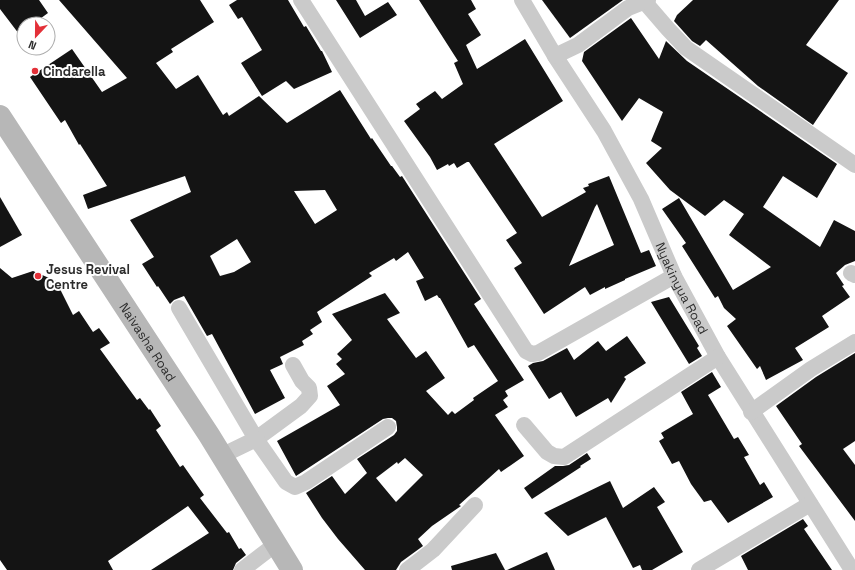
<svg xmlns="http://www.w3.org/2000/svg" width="855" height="570" font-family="'Space Grotesk',sans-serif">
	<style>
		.building { fill: #141414; fill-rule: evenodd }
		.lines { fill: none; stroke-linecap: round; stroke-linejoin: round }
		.minor { stroke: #cacaca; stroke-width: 16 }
		.secondary { stroke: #b7b7b7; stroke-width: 22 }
		.poi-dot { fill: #e33038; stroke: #fff; stroke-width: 1.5 }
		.labels { text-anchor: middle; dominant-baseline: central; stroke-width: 4; stroke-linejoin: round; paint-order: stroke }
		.poi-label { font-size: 13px; font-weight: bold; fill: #2d2d2d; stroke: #fff; text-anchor: start }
		.street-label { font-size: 13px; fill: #2d2d2d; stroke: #fff }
	</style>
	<rect width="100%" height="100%" fill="#fff"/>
	<g class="building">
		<path d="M0,0H39L48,13L33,24H24V31L19,34L0,9Z"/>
		<path d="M59,0H200L214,22L171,49L173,52L156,63L176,89L198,75L223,115L227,112L229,116L259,96L287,123L340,90L371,139L372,138L391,166H392L400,177L402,176L481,299L474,304L524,380L505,391L508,396L503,400L508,407L495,415L524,456L501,472L499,469L459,505L461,506L432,526L418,539L423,546L401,562L396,570H365L338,539L322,518L306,493L332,476L345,494L367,473L357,459L394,435L397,431V427L396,421L392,418H388L383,419L296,476L277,441L340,405L327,386L345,374L336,364L342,359L337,354L352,340L332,314L385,293L400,313L387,319L416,358L426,351L445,378L426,391L448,415L452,411L455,414L474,400L473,398L498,381L474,345L468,348L440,298H439L437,295L425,301L416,281L424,278L408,252L396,261L394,258L369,273L372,276L317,312L322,322L310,330L313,334L302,341L304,345L280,357L283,364L270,370L285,398L255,414L212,334L207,336L184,296L174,300L170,304L158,286L157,287L142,264L154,257L130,220L191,192L185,176L88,209L83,195L107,186L80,144L79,145L65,120L61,123L30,77L72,49L102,92L127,78ZM325,190L337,210L315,224L294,191ZM237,239L251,262L234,272L220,276L210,256ZM405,458L423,475L396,502L376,478L397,462L398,464Z"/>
		<path d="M237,0H288L304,27L306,26L321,51H322L332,72L294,89L286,81L262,96L241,63L262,50L242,17L238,19L229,5Z"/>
		<path d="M336,0H356L365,16L388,2L397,15L360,38Z"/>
		<path d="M419,0H471L476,9L468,14L481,35L466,45L477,69L525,39L563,101L494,144L542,217L586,192L583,188L589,186L588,184L609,176L641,253L649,250L656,266L625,279V280L605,289V287L590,295L585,287L544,314L514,268L522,263L506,240L517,233L469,162H467L457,168L454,163L449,166L448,164L437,170L430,157L404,121L420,109L416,104L435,91L442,99L463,84L454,63L458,61ZM597,204L614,245L569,266L595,207Z"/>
		<path d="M542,0H623L570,38Z"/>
		<path d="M693,0H839L806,45L848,73L813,125L758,86L706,40L700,46L692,41L674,21L677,15Z"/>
		<path d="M631,18L659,59L666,41L687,61L837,164L817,198L783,176L763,207L820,247L834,220L855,231V261L845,265L836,273L844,285L842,286L850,297L822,316L829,327L795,348L803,360L766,380L760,366L757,369L727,326L736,319L724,308L718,296L715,298L682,246L686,243L662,209L679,198L733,290L771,267L729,235L744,214L724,200L705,216L670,190L646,163L662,148L651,141L663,112L639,98L622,121L582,61L584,52Z"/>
		<path d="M0,197L22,235L0,247Z"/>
		<path d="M0,268L12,278L33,271L56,281L73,315L79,311L93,332L99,328L110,343L100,349L137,400L140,398L149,410L150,409L161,426L156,430L180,467L183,465L204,495L200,498L227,533L229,532L239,549L241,548L246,555L236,563L233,570H151L209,533L188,506L108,561L113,570H7L0,560Z"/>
		<path d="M669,297L699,346L697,348L702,356L689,364L651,302Z"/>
		<path d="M627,336L646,363L624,377L626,379L611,403L608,398L576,417L561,392L549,399L528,366L533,363L543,361L567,348L574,360L598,341L606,351Z"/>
		<path d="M855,353V441L843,449L855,465V521L799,446L802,444L776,406L816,377Z"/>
		<path d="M712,372L721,387L708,395L734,439L738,437L749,455L744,457L760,485L764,482L773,497L728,523L711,500L704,502L691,484L679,461L672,464L659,441L664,438L661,433L693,414L681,392Z"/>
		<path d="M587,453L591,459L580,466L581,467L532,499L524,488L555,466H563L569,465Z"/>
		<path d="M610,481L623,508L654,487L665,502L657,507L683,552L652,570H642L640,565L633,568L606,517L568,536L544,513Z"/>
		<path d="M803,519L808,526L804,529L832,570H748L741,556Z"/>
		<path d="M547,552L555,570H507Z"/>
		<path d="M496,553L505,570H452L451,566Z"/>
	</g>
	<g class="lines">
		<g class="minor">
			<path d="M301,0L526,351L532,354L538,353L674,276"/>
			<path id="s1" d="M522,0L555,56L604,131L641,199L674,276L718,357L852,570"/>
			<path d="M643,0L668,29L686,48L855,165"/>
			<path d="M555,56L578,45L628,8L648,0"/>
			<path d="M851,273L855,275"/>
			<path d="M179,308L256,439L301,406L310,396L309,388L302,381L293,365"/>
			<path d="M751,412L811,369L855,342"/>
			<path d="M524,425L547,452L554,456L564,457L718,357"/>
			<path d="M221,456L256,439L286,482L295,487L306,482L388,427"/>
			<path d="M242,570L276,544"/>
			<path d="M407,570L433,550L475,505"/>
			<path d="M699,570L810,504"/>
		</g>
		<path class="secondary" id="s2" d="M0,116L209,435L292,570"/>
	</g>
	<g class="poi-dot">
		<circle cx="35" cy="71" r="4"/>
		<circle cx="38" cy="276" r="4"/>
	</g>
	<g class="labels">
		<g class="poi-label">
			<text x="43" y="71">Cindarella</text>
			<text x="46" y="269">Jesus Revival<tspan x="46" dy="15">Centre</tspan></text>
		</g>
		<g class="street-label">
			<text stroke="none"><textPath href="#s1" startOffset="330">Nyakinyua Road</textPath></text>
			<text stroke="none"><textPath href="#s2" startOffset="270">Naivasha Road</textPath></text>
		</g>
	</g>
	<g transform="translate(36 36) rotate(202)"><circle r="19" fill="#ffffff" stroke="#ababab"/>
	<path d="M0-3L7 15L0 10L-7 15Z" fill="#e33038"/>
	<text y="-6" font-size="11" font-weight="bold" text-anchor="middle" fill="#2d2d2d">N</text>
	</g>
</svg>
